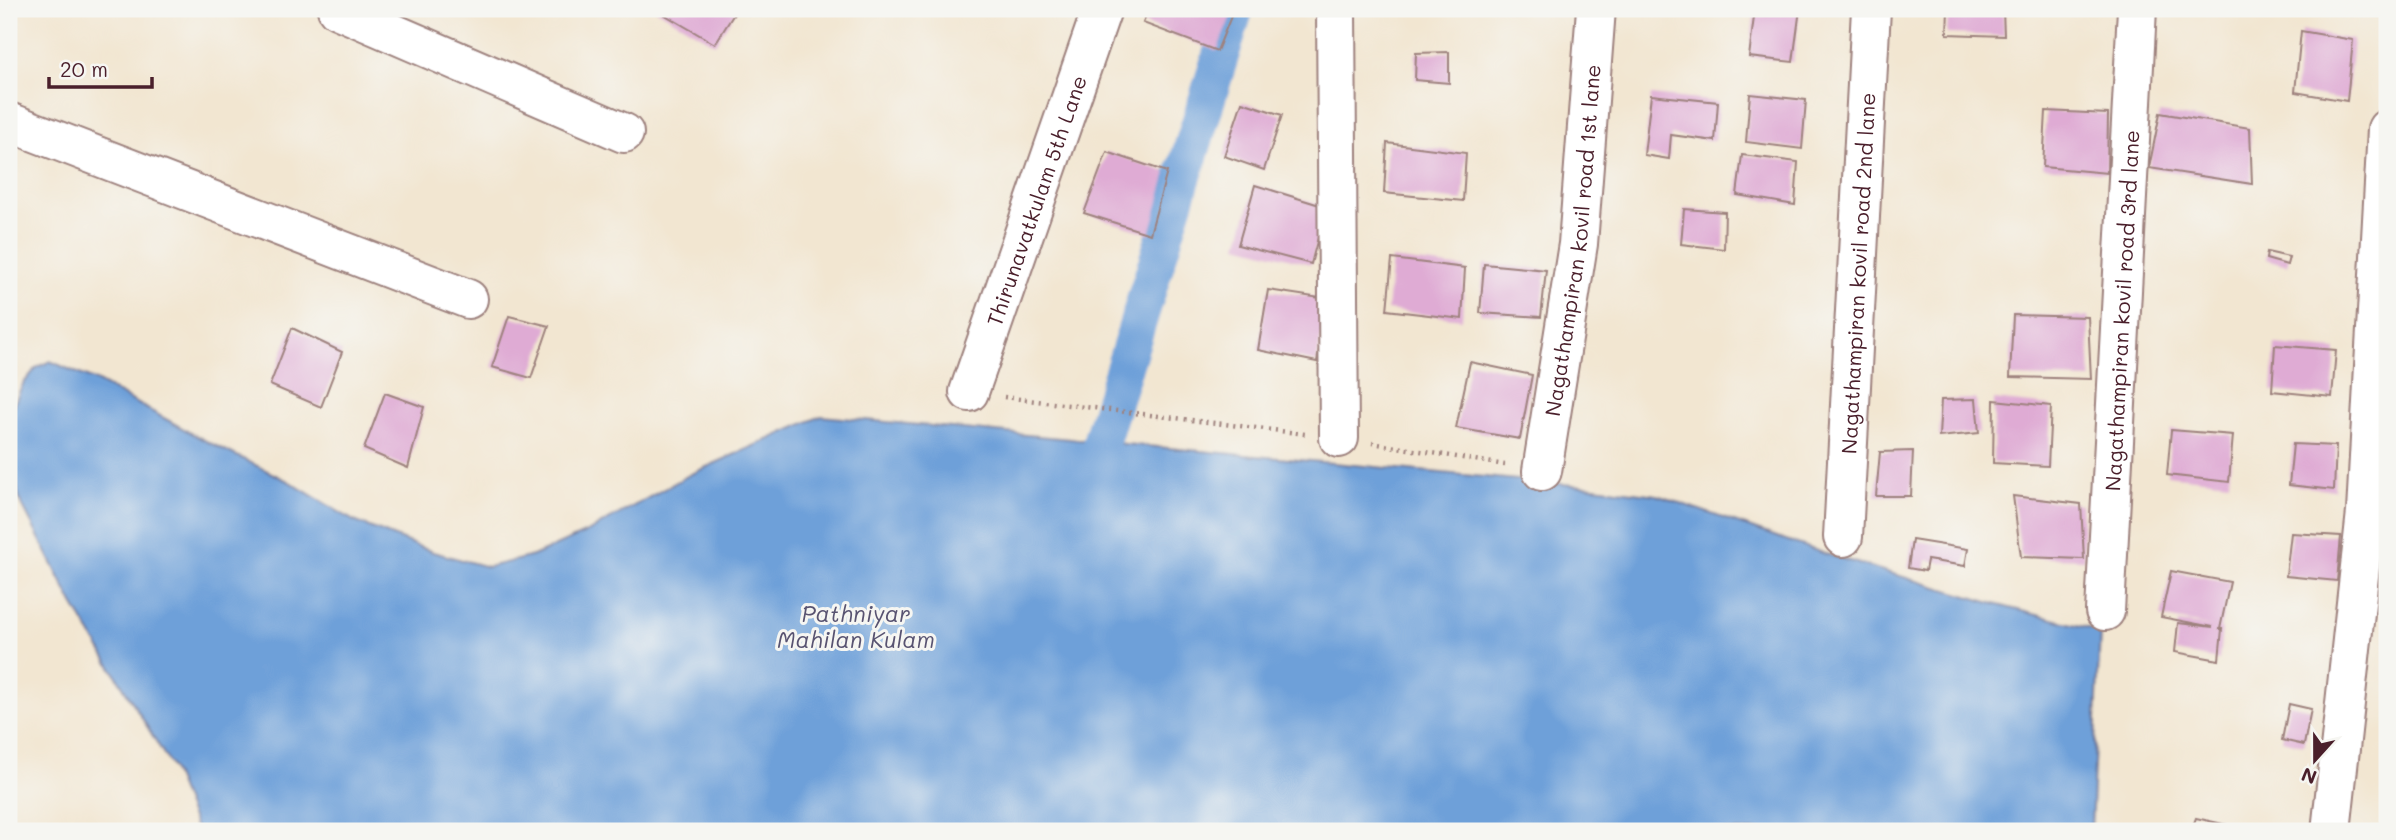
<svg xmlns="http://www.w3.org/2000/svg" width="2396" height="840" font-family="Mali,sans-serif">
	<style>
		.water { fill: #6ea0d9; stroke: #5c6082; stroke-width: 2 }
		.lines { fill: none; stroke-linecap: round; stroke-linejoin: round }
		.canal { stroke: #6ea0d9; stroke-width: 37 }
		.building { fill: #dfabd4 }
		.minor-casing { stroke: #9e827e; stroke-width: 42 }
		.path { stroke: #9e827e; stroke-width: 4.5; stroke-dasharray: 2 5; stroke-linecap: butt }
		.minor { stroke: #fff; stroke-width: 38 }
		.labels { text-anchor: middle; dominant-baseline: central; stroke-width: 6; stroke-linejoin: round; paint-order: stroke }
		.street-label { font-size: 21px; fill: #4a1f2b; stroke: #f6f6f2 }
		.water-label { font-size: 23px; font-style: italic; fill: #585371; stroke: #f6f6f2 }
	</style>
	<rect width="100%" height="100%" fill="#f6f6f2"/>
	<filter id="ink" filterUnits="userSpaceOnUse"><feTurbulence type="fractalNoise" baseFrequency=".0143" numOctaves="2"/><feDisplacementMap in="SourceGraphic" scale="14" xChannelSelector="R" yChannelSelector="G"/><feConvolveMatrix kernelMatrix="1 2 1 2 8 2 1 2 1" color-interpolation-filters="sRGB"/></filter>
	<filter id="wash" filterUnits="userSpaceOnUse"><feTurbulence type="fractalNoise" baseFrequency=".00686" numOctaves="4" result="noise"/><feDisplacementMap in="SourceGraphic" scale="28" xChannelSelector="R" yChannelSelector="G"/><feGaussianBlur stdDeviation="1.57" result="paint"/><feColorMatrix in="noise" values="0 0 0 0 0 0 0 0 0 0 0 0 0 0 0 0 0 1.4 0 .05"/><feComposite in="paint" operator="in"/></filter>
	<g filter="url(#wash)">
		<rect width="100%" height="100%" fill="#f2e6d1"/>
		<path class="water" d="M50,361L96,381L206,441L288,481L354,521L433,552L488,567L533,556L587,532L691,474L821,416L1594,487L1657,495L1826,554L1998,605L2100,631L2091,831H197L171,766L73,604L19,499L13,463L11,411L23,384L36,368Z"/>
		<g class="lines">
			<path class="canal" d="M1101,442L1235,9"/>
		</g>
		<g id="blocks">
			<g class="building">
				<path d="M655,9H737L715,44Z"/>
				<path d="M1148,9H1234L1217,51L1143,23Z"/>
				<path d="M1755,9H1800L1793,62L1749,57Z"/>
				<path d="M1948,9H2003L2004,36L1947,34Z"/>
				<path d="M2301,31L2353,40L2347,101L2295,92Z"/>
				<path d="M1449,52V83L1415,80L1416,53Z"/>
				<path d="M1750,94L1806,100L1802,149L1746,142Z"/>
				<path d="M1651,95L1718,102L1715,141L1671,135L1669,159L1644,155Z"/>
				<path d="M1242,102L1282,115L1264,170L1224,156Z"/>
				<path d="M2046,111L2108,114L2107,173L2043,167Z"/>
				<path d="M2160,113L2250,128L2252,184L2149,168Z"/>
				<path d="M1387,143L1466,153L1463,201L1384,193Z"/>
				<path d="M1107,152L1167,172L1150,234L1084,213Z"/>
				<path d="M1742,155L1798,162L1795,205L1737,195Z"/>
				<path d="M1255,185L1326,207L1311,264L1238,245Z"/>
				<path d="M1684,209L1725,212L1724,249L1681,244Z"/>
				<path d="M2267,252L2289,257L2287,265L2266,259Z"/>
				<path d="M1392,259L1465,268L1462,319L1387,310Z"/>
				<path d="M1484,264L1546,270L1541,317L1480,313Z"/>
				<path d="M1268,290L1327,299L1317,362L1258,350Z"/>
				<path d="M2013,315L2088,317L2091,379L2010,377Z"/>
				<path d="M509,316L549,326L531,378L492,367Z"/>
				<path d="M292,328L342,352L321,407L270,385Z"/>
				<path d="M2275,345L2336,350L2332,397L2272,391Z"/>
				<path d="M1470,362L1532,375L1520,439L1456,428Z"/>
				<path d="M385,393L424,407L408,468L364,449Z"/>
				<path d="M1976,399L1979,433L1939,437L1941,400Z"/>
				<path d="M1994,400L2051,406L2048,466L1993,463Z"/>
				<path d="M2171,430L2233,435L2229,482L2167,475Z"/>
				<path d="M2293,444L2336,446L2334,490L2289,485Z"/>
				<path d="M1913,451L1911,496H1876L1880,452Z"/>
				<path d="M2013,496L2081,504L2084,559L2021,557Z"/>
				<path d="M2291,533L2341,536L2337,581L2286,576Z"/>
				<path d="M1912,540L1968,549L1965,566L1927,560L1925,571L1908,568Z"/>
				<path d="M2171,571L2230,582L2220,629H2222L2219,660L2175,652L2178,623L2213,627L2161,617Z"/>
				<path d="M2289,704L2311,709L2304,745L2282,740Z"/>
				<path d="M2196,818L2232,826L2231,831H2191Z"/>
			</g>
		</g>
	</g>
	<g filter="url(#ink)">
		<use href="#blocks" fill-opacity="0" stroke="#9e827e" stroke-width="2"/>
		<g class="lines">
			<defs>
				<g id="minor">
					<path d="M337,9L624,133"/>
					<path d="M1336,9L1339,438"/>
					<path d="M9,122L468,299"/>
					<path id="s1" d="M969,392L1102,9"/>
					<path id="s2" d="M1542,471L1578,244L1596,9"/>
					<path id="s3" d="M1843,537L1871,9"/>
					<path id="s4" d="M2105,611L2137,9"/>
					<path d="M2331,831L2366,512L2387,129"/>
				</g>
			</defs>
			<use href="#minor" class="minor-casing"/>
			<g class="path">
				<path d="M1004,397L1305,434"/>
				<path d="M1372,443L1505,465"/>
			</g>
			<use href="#minor" class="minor"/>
		</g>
	</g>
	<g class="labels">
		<g class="street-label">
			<text stroke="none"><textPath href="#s1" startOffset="203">Thirunavatkulam 5th Lane</textPath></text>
			<text stroke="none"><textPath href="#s2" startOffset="233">Nagathampiran kovil road 1st lane</textPath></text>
			<text stroke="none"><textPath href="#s3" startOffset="264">Nagathampiran kovil road 2nd lane</textPath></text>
			<text stroke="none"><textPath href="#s4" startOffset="301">Nagathampiran kovil road 3rd lane</textPath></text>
		</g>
		<g class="water-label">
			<text x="856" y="613">Pathniyar<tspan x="856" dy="26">Mahilan Kulam</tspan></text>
		</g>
	</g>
	<rect width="2396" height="840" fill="none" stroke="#f6f6f2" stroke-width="35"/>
	<g transform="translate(2315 760) rotate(201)" stroke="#f6f6f2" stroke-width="5" paint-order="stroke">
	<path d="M0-5L12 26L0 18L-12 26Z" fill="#4a1f2b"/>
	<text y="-10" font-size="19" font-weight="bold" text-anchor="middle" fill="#4a1f2b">N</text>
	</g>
	<path d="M49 77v10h103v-10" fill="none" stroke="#4a1f2b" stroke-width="3.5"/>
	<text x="60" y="77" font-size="21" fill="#4a1f2b" stroke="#f6f6f2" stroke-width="5" paint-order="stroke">20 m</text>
</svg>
